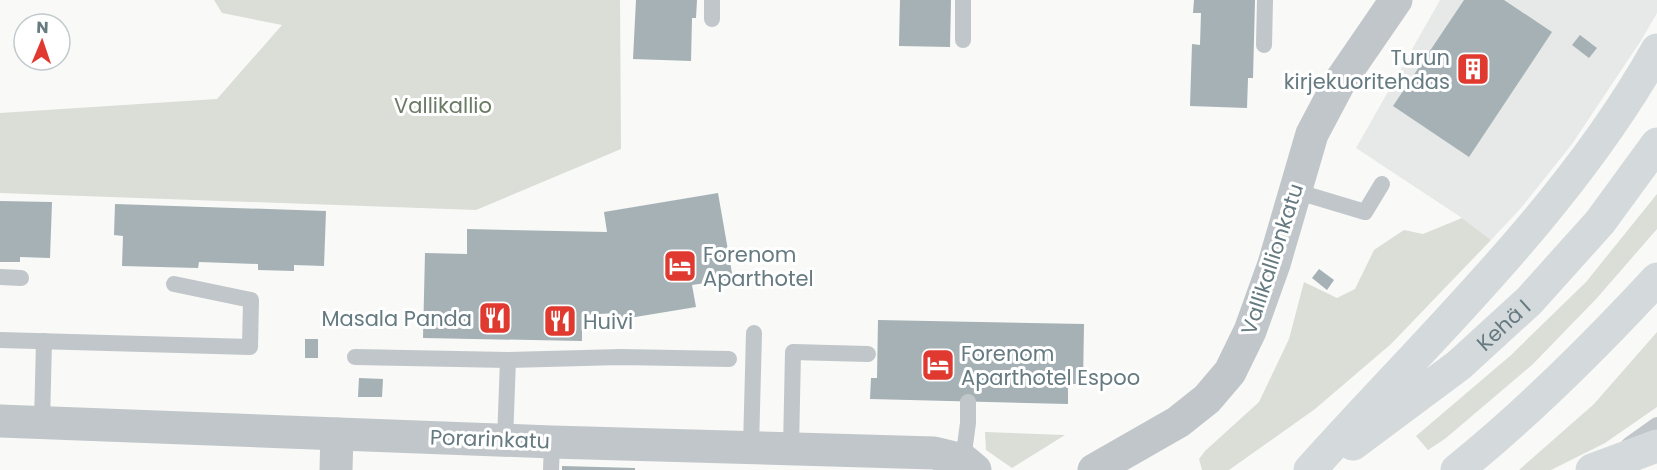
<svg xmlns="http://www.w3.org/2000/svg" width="1657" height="470" font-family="Poppins,sans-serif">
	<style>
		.built { fill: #e7e9e8 }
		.green { fill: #daded6 }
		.building { fill: #a5b1b4 }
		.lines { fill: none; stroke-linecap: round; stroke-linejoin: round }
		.service { stroke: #c0c6c9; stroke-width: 16 }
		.minor { stroke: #c0c6c9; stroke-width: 33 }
		.tertiary { stroke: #c0c6c9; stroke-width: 33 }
		.trunk { stroke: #d4d9dc; stroke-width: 33 }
		.labels { text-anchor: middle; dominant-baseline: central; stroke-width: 6; stroke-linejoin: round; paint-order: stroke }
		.poi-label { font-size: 21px; fill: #657a81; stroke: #fff; text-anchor: start }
		.park-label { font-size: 21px; fill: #6b7a64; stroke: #fff }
		.street-label { font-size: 21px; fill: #657a81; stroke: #fff }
	</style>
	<rect width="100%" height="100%" fill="#f9f9f7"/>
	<path class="built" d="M1440,0H1657V13L1642,39L1572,144L1521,208L1491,240L1462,218L1356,148Z"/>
	<g class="green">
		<path d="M214,0H620L621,149L476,210L0,193V113L217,99L282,25L222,13Z"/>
		<path d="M1657,194V229L1597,298L1532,365L1446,438L1428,450L1416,436L1510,356L1586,282Z"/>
		<path d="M1462,218L1491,240L1391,344L1315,409L1229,470H1202L1199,459L1205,451L1259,402L1289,339L1304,282L1337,298L1355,289L1374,250L1404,230L1423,234Z"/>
		<path d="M1657,332V407L1605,443L1551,470H1519L1594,404Z"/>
		<path d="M985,432H986L1065,435L1012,468L986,450Z"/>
	</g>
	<g class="building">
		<path d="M636,0H697L696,18H692L691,61L633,59Z"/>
		<path d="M900,0H951L950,47L899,46Z"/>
		<path d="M1194,0H1255L1253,78H1248L1247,108L1190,106L1192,44L1200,45L1201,13H1193Z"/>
		<path d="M1464,0H1504L1552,32L1469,157L1393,106Z"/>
		<path d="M1580,35L1597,48L1589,58L1572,45Z"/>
		<path d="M718,193L733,279L692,285L696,307L617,320L616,313L582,315V341L423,338L425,253L467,254V229L607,232L604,212Z"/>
		<path d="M0,201L52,202L50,258L20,257V262H0Z"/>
		<path d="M115,204L326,211L324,266L294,265V271L258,270V264L199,262L198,268L122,266L123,236L114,235Z"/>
		<path d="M1319,269L1334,280L1327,290L1312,278Z"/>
		<path d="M878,320L1084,324L1083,384H1068V404L870,399L871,378H877Z"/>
		<rect x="305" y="339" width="13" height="19"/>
		<path d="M359,378L383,379L382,397H358Z"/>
		<path d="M562,466L635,468V470H562Z"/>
	</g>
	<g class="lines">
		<g class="service">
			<path d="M963,0V40"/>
			<path d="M712,19V0"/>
			<path d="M1264,45L1265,0"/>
			<path d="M1295,191L1365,212L1382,184"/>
			<path d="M0,277L21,278"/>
			<path d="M0,340L250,347L251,300L174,284"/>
			<path d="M355,357L508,360L621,357L729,359"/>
			<path d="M42,423L44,341"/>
			<path d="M505,440L508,360"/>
			<path d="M1629,445L1657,425"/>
			<path d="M751,447L754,333"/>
			<path d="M791,448L793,352L868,354"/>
			<path d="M963,460L968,423V402"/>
			<path d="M551,470L552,442"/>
		</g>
		<g class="minor">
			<path d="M0,421L552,442L934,453L963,460L975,470"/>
			<path d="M336,470L337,434"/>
		</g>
		<path class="tertiary" d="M1094,470L1178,422L1207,399L1230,372L1250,331L1274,264L1312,134L1339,83L1396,0"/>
		<g class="trunk">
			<path id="s1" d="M1353,444L1459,365L1529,301L1600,222L1657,144"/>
			<path d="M1310,470C1430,336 1568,209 1657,50"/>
			<path d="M1457,470C1529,412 1594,347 1657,279"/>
			<path d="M1592,470L1657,446"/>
		</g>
	</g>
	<defs>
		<symbol id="building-square" viewBox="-11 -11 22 22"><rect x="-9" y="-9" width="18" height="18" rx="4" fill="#e03a30" stroke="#fff"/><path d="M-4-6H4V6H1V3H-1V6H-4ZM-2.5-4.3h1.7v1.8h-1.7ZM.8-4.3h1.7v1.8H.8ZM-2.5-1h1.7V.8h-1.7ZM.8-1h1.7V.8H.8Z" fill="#fff"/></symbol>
		<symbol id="hotel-square" viewBox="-11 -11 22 22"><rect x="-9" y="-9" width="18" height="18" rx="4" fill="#e03a30" stroke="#fff"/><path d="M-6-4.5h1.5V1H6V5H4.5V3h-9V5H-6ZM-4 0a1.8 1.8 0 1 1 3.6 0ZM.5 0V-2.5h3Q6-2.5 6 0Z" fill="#fff"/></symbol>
		<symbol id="restaurant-square" viewBox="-11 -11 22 22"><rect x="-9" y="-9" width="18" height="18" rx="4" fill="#e03a30" stroke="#fff"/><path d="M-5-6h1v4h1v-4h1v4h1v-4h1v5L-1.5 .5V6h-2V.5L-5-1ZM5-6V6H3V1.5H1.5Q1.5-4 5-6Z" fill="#fff"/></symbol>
	</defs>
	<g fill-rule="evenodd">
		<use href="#building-square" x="1454" y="50" width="38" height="38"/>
		<use href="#hotel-square" x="661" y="247" width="38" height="38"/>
		<use href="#restaurant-square" x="476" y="299" width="38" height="38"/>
		<use href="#restaurant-square" x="541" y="302" width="38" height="38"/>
		<use href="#hotel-square" x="919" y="346" width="38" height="38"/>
	</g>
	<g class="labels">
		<g class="poi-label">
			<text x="1450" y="57" text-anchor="end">Turun<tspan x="1450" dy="24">kirjekuoritehdas</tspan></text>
			<text x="703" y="254">Forenom<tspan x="703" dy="24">Aparthotel</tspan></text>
			<text x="472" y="318" text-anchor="end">Masala Panda</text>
			<text x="583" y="321">Huivi</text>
			<text x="961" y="353">Forenom<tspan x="961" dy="24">Aparthotel Espoo</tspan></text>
		</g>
		<g class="park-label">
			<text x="443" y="105">Vallikallio</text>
		</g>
		<g class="street-label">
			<text transform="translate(1272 259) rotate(-72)">Vallikallionkatu</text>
			<text stroke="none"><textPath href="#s1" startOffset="192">Kehä I</textPath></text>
			<text transform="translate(490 439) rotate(2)">Porarinkatu</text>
		</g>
	</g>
	<g transform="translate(42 42) rotate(2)"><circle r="28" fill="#ffffff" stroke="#c1cacd" stroke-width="1.5"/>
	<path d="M0-4.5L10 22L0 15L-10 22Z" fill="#e03a30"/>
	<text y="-9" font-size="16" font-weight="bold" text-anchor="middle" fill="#657a81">N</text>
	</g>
</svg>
